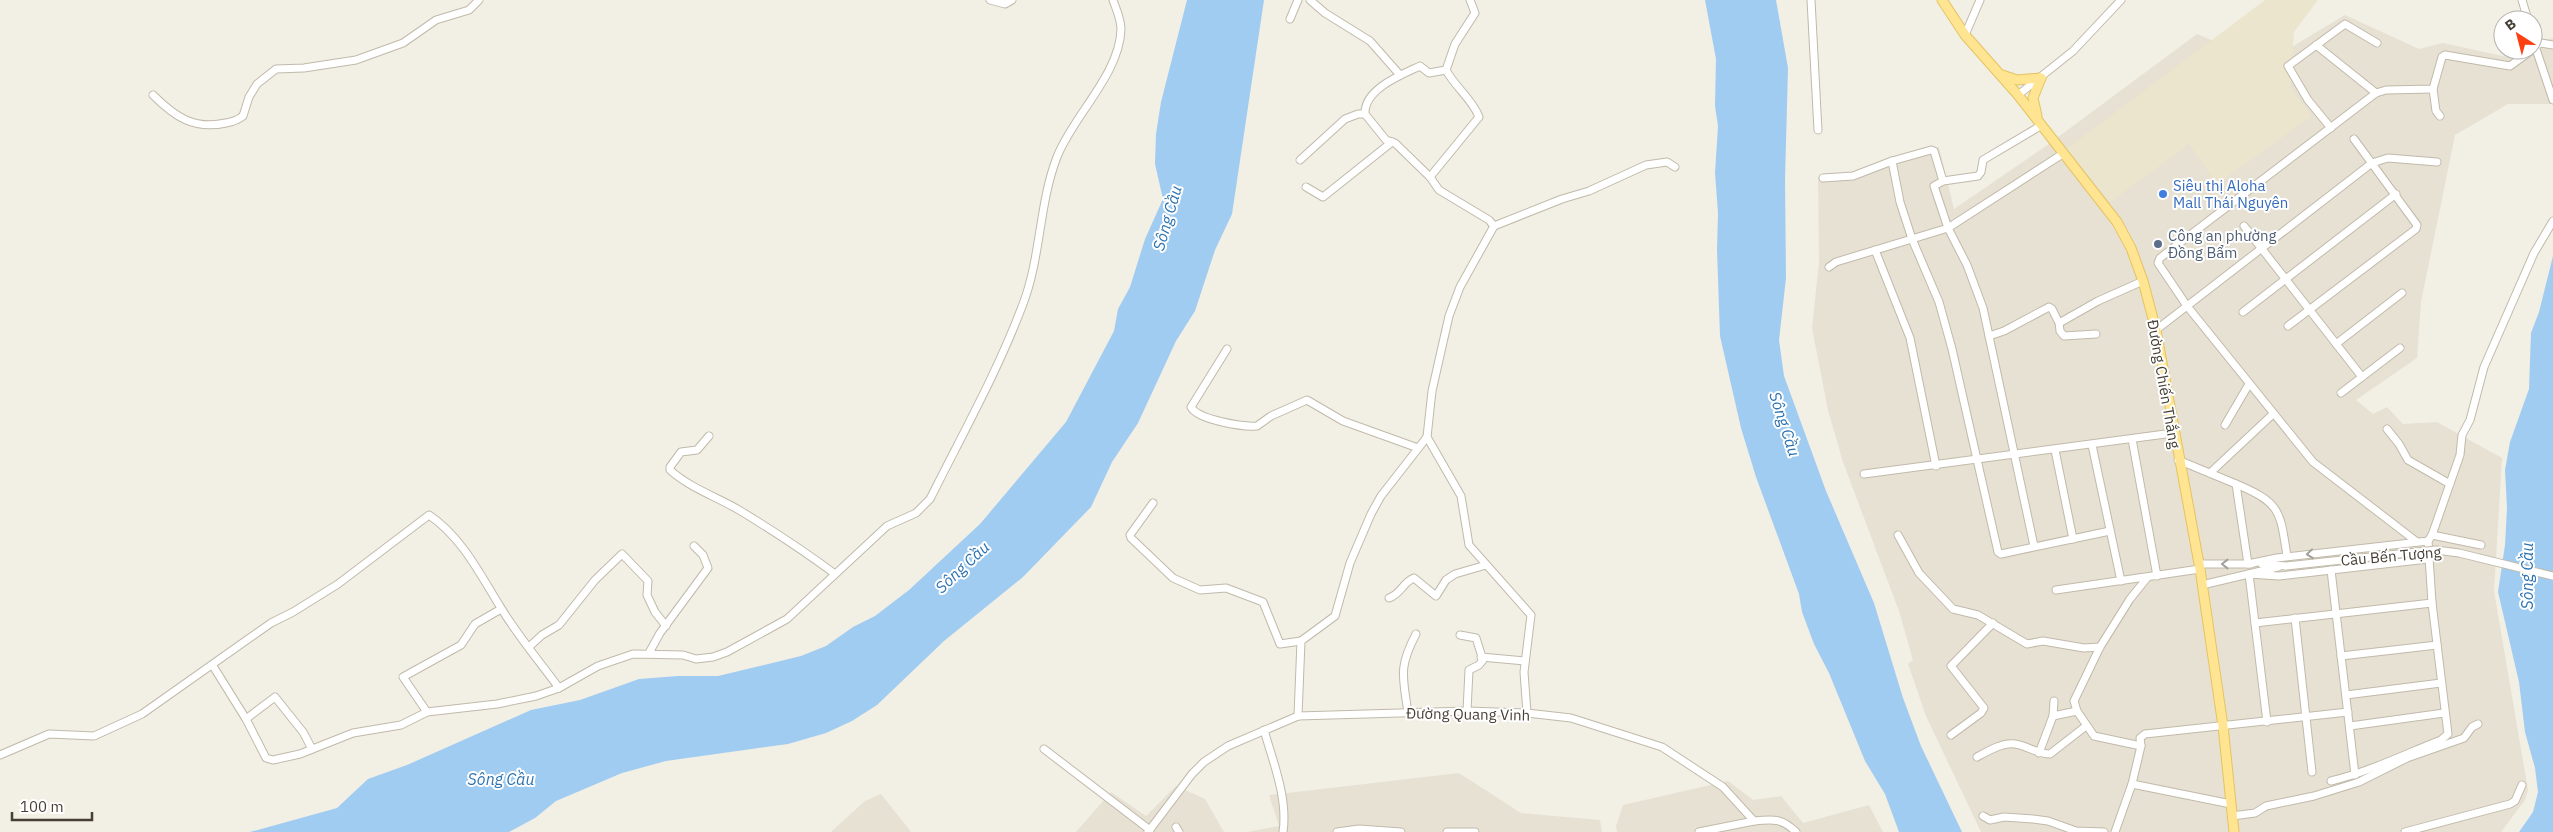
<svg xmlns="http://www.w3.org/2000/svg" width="2553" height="832" font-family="'IBM Plex Sans',sans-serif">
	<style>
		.residential { fill: #e7e1d3 }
		.education { fill: #ece5ce }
		.water { fill: #a0ccf1 }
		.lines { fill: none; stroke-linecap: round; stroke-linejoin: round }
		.minor-casing { stroke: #c1baaa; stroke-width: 9 }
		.major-casing { stroke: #e4c361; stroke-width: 11 }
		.minor { stroke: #fff; stroke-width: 7 }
		.major { stroke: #ffe591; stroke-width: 9 }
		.minor-bridge-casing { stroke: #c1baaa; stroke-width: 9; stroke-linecap: butt }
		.minor-bridge { stroke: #fff; stroke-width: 7 }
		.oneway { stroke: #a29f9a }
		.shop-dot { fill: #3f7fe0; stroke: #fff; stroke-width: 2 }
		.service-dot { fill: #5c6f8a; stroke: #fff; stroke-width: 2 }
		.labels { text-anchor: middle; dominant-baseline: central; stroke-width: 4; stroke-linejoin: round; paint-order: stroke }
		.shop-label { font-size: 15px; fill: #366cbe; stroke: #fff; text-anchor: start }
		.service-label { font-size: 15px; fill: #4e5e75; stroke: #fff; text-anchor: start }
		.street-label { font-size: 15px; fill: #453f34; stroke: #fff }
		.water-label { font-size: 16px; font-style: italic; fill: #2d73b1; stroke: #fff }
	</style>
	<rect width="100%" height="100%" fill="#f2efe5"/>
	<g class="residential">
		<path d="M2345,15L2419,49L2443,43L2512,58L2519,50H2533V42L2553,38V104H2508L2455,135L2421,302L2417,358L2356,400L2373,414L2387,407L2403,424L2437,422L2502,458L2494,591L2528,790L2525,800L2501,832H1981L1926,716L1908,664L1913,660L1899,611L1843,462L1828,410L1812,328L1819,262L1818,177L1851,175L1939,147L1954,209L2046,146L2197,34L2265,63Z"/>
		<path d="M1459,773L1521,813L1600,820L1602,832H1247L1279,826L1269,795Z"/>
		<path d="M1728,781L1753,800L1781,796L1803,823L1869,805L1883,832H1617L1616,826L1623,805Z"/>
		<path d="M1176,786L1205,799L1224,832H1076L1111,792L1146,816Z"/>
		<path d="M881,794L911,832H831L865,801Z"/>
	</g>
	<path class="education" d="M2265,0H2318L2294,32L2290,87L2311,116L2217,184L2189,144L2110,202L2067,149Z"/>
	<g class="water">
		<path d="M1187,0H1264L1232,214L1215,250L1195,311L1176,341L1138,423L1112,462L1091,507L1023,577L944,641L877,705L852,721L826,733L788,744L666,761L622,773L556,801L535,818L509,832H250L337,808L368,779L407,765L531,710L580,700L639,679L678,676H718L801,656L826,646L853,627L875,616L909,590L980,524L1066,422L1114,331L1118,309L1130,287L1145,239L1163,199L1155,164L1156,134L1161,102Z"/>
		<path d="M1705,0H1776L1788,68L1785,180L1786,278L1779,340L1784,376L1826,491L1874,603L1903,698L1921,746L1962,832H1899L1885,794L1865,761L1829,673L1814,644L1802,612L1799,594L1756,477L1741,428L1720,336L1717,250L1718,213L1715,173L1718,126L1715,106L1716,59Z"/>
		<path d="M2553,256V832H2519L2533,812L2538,792L2535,768L2525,732L2519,682L2498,592L2505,545L2507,508L2505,470L2510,442L2529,389L2531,333L2539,312Z"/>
	</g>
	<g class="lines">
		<defs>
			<g id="minor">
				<path d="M990,0L1005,4L1012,0"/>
				<path d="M1310,0L1325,13L1370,41L1400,75"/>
				<path d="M1811,0L1818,130"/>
				<path d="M2522,0L2528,20"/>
				<path d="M1290,19L1298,0"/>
				<path d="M1965,35L1980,0"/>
				<path d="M2533,39L2535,46L2541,43L2553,45"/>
				<path d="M2316,45L2376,93"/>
				<path d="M2533,48L2535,46L2553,100"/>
				<path d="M1446,70L1429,73L1420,66C1401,75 1364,89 1365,114L1386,140L1395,143L1430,177L1439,190L1489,220L1494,226"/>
				<path d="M2433,89L2436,111L2440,116"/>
				<path d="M153,95C175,117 194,130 226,123C232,122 238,120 243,116L249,97L257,84L276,69L304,68L356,60L403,43L436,20L469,10L479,0"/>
				<path d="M2018,95L2073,51L2121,0"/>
				<path d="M2331,128L2308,100L2288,66L2345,24L2377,43"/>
				<path d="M1300,160L1345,119L1358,114H1365"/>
				<path d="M1892,161L1900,202L1912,239L1939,302L1952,349L1998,552L2001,554L2110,531"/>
				<path d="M1430,177L1479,117C1473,100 1455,87 1446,70L1455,44L1475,13L1470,0"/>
				<path d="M1823,178L1853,176L1892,161L1931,150L1934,151L1943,181"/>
				<path d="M1306,187L1323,197L1392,142"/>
				<path d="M2244,226L2362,377"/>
				<path d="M1875,250L1910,338L1936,466"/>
				<path d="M1829,267L1836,262L1948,228L2064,153"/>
				<path d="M2243,312L2396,194"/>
				<path d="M2059,322L2060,331L2064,336L2096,334"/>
				<path d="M2288,326L2416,229L2417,225L2354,139"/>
				<path d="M2156,330L2372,163L2388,158L2437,162"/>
				<path d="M1989,336L2004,331L2049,307L2052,309L2058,321L2061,322L2098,301L2143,281"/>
				<path d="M2336,344L2402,293"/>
				<path d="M1227,349L1191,407C1198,420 1243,427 1257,426L1271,416L1307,400L1343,421L1418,448"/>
				<path d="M2341,393L2400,348"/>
				<path d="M2225,425L2249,384"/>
				<path d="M2387,429L2399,444L2408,460L2450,484"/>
				<path d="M709,436L697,450L681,452L670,467V470C690,488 717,497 739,510C772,530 804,551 835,574"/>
				<path d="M2132,439L2157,576"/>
				<path d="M2092,445L2121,581"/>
				<path d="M2055,450L2073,539"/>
				<path d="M2178,460L2236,484L2248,564L2277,558L2428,541"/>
				<path d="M2210,473L2273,414"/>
				<path d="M1864,474L2173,433"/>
				<path d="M2236,484C2281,503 2280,511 2287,556"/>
				<path d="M1153,503L1130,535L1131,538L1173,578L1200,590L1226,588L1263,602L1280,644L1301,641"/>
				<path d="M1898,535L1919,573L1953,609L1978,615L2027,644L2043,641L2084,648L2100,647"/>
				<path d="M2432,535L2481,545"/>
				<path d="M2417,542L2313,462L2187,306L2158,263L2160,258L2376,93L2386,90L2433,89L2442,57L2445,55L2510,66L2532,50"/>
				<path d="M2034,546L1983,308L1967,265L1948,228L1934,186L1943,181L1978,176L1981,172L1983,160L2042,125"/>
				<path d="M2199,564H2251"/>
				<path d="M2262,564L2286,566"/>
				<path d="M2331,570L2355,775"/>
				<path d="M2147,578L2130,599L2100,647L2074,701L2077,711L2094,736L2141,746L2140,738L2145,734L2348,712"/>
				<path d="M2202,585L2278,567"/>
				<path d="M2056,590L2200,569"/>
				<path d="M1389,598C1401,594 1403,582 1414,578L1436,596L1446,580L1455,574L1486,565"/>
				<path d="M2295,618L2312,772"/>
				<path d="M2255,623L2432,603"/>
				<path d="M1460,635L1476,638L1483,660L1479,665L1469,670L1467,711"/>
				<path d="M529,647L542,635L559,625L595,580L622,554L648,581L647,595L655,612L666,626"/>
				<path d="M649,653L660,633L708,568L703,555L694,546"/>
				<path d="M2341,656L2437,645"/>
				<path d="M1481,657L1525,661"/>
				<path d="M213,666L246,719L266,758L273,760L300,754L353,733L401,725L427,712L497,704L536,696L559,688L598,666L633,654L683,655L696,659L713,657L727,652L787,619L887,526L916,513L930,499C962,435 998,371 1023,304C1041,257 1039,203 1057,157C1073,116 1120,74 1121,29C1121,19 1116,9 1113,0"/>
				<path d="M2346,695L2441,683"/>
				<path d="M427,712L403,677L461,645L475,624L501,609"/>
				<path d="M1408,713C1403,677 1398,668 1416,634"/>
				<path d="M1527,713L1524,672L1531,615L1469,545L1461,496L1427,437L1432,391L1449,316L1460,287L1494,226L1562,199L1589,191L1646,165L1667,162L1675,167"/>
				<path d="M1298,716L1301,641L1335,616L1350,563L1371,514L1381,496L1427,437"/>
				<path d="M2053,716L2077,711"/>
				<path d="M246,719L275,697L303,732L312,749"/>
				<path d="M2267,722L2249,574L2279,576L2428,559"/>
				<path d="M2350,726L2444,713"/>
				<path d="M1264,730C1273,762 1288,798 1283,832"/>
				<path d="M1951,735L1981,713L1984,708L1951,666L1993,623"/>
				<path d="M1044,749L1150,830"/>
				<path d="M2039,753L2053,716L2054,701"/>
				<path d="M0,755L49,734L94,736L142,714L271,623L293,612L338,584L429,515C462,537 481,576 501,608C518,636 540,662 559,688"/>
				<path d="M1977,757C1988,751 2003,742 2015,744C2028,746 2037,754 2050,754L2086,726"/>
				<path d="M2331,781C2369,772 2405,754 2441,740L2448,734L2432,603L2428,541L2432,535L2460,455L2462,435L2470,420L2484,367L2534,253L2553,221"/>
				<path d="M2132,784L2231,804"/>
				<path d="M1983,816L1990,820L2004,817L2033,819L2048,821L2076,831L2104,832"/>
				<path d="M2232,816L2255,813L2266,806L2314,796L2359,782L2407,758L2464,738L2472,727L2478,724"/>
				<path d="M1176,827L1179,832"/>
				<path d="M1148,832L1192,774L1204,762L1228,746L1298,716L1467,711L1527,713L1571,718L1662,747L1723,787L1754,821C1773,819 1782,818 1796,832"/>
				<path d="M1337,832L1359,829L1401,832"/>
				<path d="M1447,832H1475"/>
				<path d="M1699,832L1754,821"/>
				<path d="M2115,832L2132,784L2141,746"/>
				<path d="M2405,832L2510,804L2515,801L2522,785"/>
			</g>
			<g id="major">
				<path d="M1942,0L1965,35L2018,95L2117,222L2131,248L2143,281L2156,330L2200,569L2223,726L2234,832"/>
				<path d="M2002,75L2017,80L2041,78"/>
				<path d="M2037,116L2033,98L2041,78"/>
			</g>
		</defs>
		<use href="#minor" class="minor-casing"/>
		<use href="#major" class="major-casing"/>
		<use href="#minor" class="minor"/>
		<use href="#major" class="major"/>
		<defs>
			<path id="minor-bridge" d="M2286,566L2436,550L2459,553L2553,576"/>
		</defs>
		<use href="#minor-bridge" class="minor-bridge-casing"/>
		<use href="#minor-bridge" class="minor-bridge"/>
	</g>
	<defs><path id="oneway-chevron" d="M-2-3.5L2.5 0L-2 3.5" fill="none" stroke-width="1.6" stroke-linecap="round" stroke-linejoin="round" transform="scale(1.25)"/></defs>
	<g class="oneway">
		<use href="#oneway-chevron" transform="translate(2310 554) rotate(174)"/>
		<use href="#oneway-chevron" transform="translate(2225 564) rotate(180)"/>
	</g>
	<circle class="shop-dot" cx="2163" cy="194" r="5"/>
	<circle class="service-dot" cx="2158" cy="244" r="5"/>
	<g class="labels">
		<g class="shop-label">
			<text x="2173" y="185">Siêu thị Aloha<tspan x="2173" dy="17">Mall Thái Nguyên</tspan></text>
		</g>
		<g class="service-label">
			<text x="2168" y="235">Công an phường<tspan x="2168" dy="17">Đồng Bẩm</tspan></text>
		</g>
		<g class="street-label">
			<text transform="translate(2164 384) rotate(80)">Đường Chiến Thắng</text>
			<text transform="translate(2391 556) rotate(-5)">Cầu Bến Tượng</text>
			<text transform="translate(1468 714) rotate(1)">Đường Quang Vinh</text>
		</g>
		<g class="water-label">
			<text transform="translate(1167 218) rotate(-74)">Sông Cầu</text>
			<text transform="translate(1785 424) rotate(72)">Sông Cầu</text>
			<text transform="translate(962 567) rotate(-43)">Sông Cầu</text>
			<text transform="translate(2527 576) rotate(-90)">Sông Cầu</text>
			<text x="501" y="779">Sông Cầu</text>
		</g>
	</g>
	<g transform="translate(2518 35) rotate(324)"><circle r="24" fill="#ffffff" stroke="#b5b2ae"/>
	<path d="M0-4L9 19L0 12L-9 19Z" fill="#fc4012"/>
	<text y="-8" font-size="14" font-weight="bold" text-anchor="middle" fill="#453f34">B</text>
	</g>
	<path d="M12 812v8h80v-8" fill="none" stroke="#453f34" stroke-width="2.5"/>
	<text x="20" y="812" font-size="15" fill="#453f34" stroke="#ffffff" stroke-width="4" paint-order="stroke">100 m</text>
</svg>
